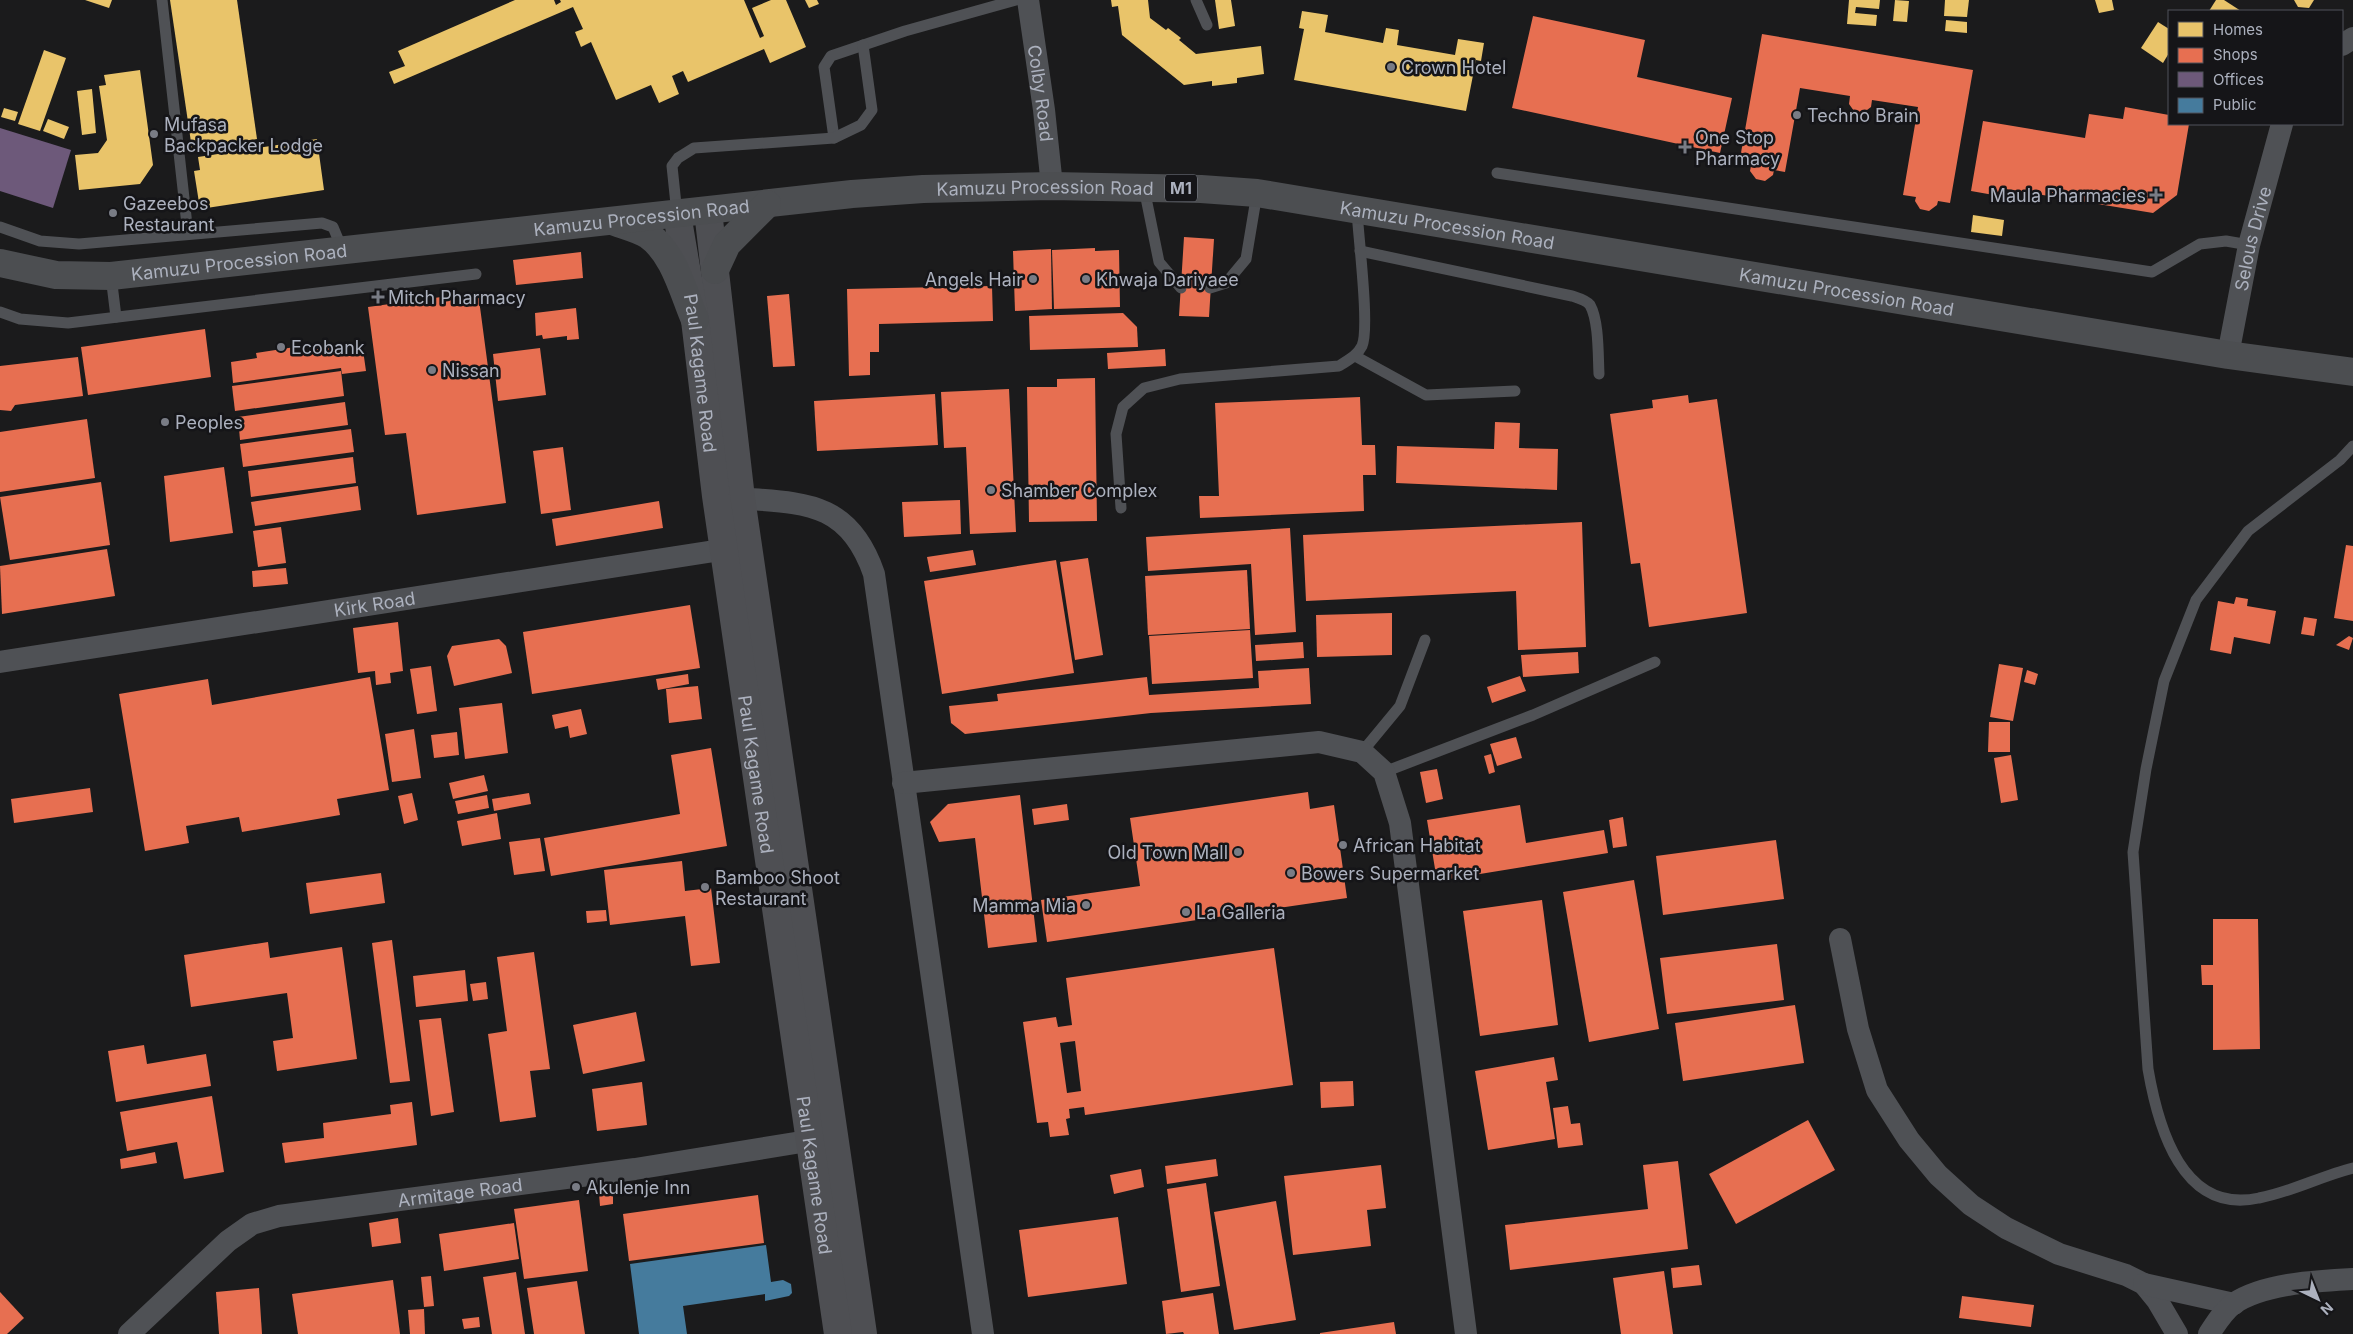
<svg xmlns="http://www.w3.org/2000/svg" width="2353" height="1334" font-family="Inter,sans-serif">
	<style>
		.homes { fill: #e9c46a }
		.shops { fill: #e76f51; fill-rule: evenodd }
		.offices { fill: #6d597a }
		.public { fill: #457b9d }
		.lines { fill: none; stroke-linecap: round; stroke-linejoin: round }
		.service { stroke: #4f5155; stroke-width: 11 }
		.minor { stroke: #4f5155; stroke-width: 22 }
		.secondary { stroke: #4e4f53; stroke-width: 28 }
		.trunk { stroke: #4c4e51; stroke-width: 28 }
		.poi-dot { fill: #797c85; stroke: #151518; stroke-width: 2 }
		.labels { text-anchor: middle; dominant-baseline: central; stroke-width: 5; stroke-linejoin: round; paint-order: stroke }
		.shield { fill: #151518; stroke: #7f828c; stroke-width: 1 }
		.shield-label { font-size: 16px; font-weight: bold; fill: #acb1be }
		.poi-label { font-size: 18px; fill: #acb1be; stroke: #151518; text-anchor: start }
		.street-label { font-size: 18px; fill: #acb1be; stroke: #151518 }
	</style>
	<rect width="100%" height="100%" fill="#1b1b1c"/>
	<g class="homes">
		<path d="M85,0H112L109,8Z"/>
		<path d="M170,0H237L257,139L192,149Z"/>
		<path d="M515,0H554L556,5L561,2L560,0H744L760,38L764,36L752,8L771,0H786L806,47L770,63L764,49L688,82L683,71L672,76L679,94L659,103L651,85L616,100L591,42L581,47L575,32L583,29L573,7L394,84L389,72L405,66L398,51Z"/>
		<path d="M805,0H817L819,4L809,8Z"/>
		<path d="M1111,0H1148L1150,18L1166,30L1168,28L1181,38L1179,40L1196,54L1261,46L1264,74L1237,78V83L1212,86V81L1184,85L1122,35L1118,6L1112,7Z"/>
		<path d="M1215,0H1231L1235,26L1219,29Z"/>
		<path d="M1849,0H1880L1879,9L1856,7L1855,13L1877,15L1876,26L1847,24Z"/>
		<path d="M1895,0L1909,1L1907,22L1893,21Z"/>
		<path d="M1945,0H1969L1967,17L1944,16Z"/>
		<path d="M2095,0H2112L2114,10L2099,13Z"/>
		<path d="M2216,0H2224L2241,11H2209Z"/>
		<path d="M2294,0H2314L2309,8L2298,7Z"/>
		<path d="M1302,11L1328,15L1325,32L1383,43L1386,28L1399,30L1397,45L1455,55L1458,39L1484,43L1481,61L1476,60L1466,111L1294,80L1304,29L1299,28Z"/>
		<path d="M1946,20L1967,22V33L1945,31Z"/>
		<path d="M2158,22L2169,29V53L2163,63L2141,48Z"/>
		<path d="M44,50L66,58L40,131L18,124Z"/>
		<path d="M140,70L153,165L140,184L79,190L75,155L98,153L107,140L99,86L106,85L104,75Z"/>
		<path d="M92,89L96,133L82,135L77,91Z"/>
		<path d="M4,108L18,112L15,121L1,117Z"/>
		<path d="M48,119L69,127L64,139L43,131Z"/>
		<path d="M317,139L324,190L200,209L194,171L200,170L198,157Z"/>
		<path d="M1973,215L2004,220L2002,236L1971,232Z"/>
	</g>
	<g class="shops">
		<path d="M1533,16L1645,40L1637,77L1732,98L1720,153L1512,108Z"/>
		<path d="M1762,34L1973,70L1950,203L1938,201L1937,205L1929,211L1920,209L1915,201L1916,197L1903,195L1918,107L1872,100L1871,107L1863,113L1854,111L1849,104L1850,96L1800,88L1785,172L1774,170L1773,175L1765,181L1756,179L1750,171L1751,166L1739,164Z"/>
		<path d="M2125,107L2169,115V124H2189L2177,195L2153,213L2006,189L2005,197L1971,191L1983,121L2085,138L2089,114L2123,119Z"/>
		<path d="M1184,237L1214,239L1209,317L1179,316Z"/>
		<path d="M1095,248V251L1119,250L1120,307L1054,309L1052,250Z"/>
		<path d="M1051,249L1052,309L1015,311L1013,251Z"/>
		<path d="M581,252L583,278L516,285L513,260Z"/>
		<path d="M992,286L993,321L879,324V352H870V375L849,376L847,289Z"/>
		<path d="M478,292L506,503L417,515L406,433L385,435L368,307Z"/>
		<path d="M789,294L795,366L773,367L767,296Z"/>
		<path d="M576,308L579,339L567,340V336L543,339L542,335L536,336L535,313Z"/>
		<path d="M1123,313L1137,327L1138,347L1030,350L1029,316Z"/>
		<path d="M205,329L211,377L88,395L81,347Z"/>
		<path d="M362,343L366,371L342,374L341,368L233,383L231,362L257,358L256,353L295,347L296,352Z"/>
		<path d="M540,348L546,395L498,401L493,354Z"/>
		<path d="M1165,349L1166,366L1108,369L1107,353Z"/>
		<path d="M78,357L83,396L15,405L11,411L0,410V366Z"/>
		<path d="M341,371L344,396L235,411L232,386Z"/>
		<path d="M1095,378L1097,521L1029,522L1027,387H1057V379Z"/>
		<path d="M1009,389L1016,532L970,534L966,447L944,448L941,392Z"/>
		<path d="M935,394L938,445L817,451L814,401Z"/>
		<path d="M1688,395L1689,403L1717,399L1747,613L1649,627L1640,563L1631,564L1610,414L1653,408L1652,400Z"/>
		<path d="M1360,397L1362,445H1375L1376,475H1363L1364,511L1200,518L1199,496H1219L1215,403Z"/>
		<path d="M345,402L348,425L240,440L238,417Z"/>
		<path d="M87,419L95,478L0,492V432Z"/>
		<path d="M1495,422L1520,423L1519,448L1558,449L1557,490L1396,483L1397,446L1494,449Z"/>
		<path d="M351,429L354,452L243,467L240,444Z"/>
		<path d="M563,447L571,510L541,514L533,451Z"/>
		<path d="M353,457L356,483L251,497L248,471Z"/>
		<path d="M224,467L233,533L170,542L164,476Z"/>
		<path d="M101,482L110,545L10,560L0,497Z"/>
		<path d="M358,486L361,510L255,526L251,502Z"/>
		<path d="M960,500L961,534L904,537L902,502Z"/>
		<path d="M659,501L663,528L556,546L552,519Z"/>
		<path d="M1582,522L1586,647L1518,650L1516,591L1306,601L1303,535Z"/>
		<path d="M281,527L286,563L258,567L253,531Z"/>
		<path d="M1290,528L1296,632L1255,635L1251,564L1148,571L1146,537Z"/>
		<path d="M2346,545L2353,546V621L2334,618Z"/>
		<path d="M107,549L115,596L2,614L0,566Z"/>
		<path d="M973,550L976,565L930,572L927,557Z"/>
		<path d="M1088,558L1103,655L1075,660L1060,562Z"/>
		<path d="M1056,560L1074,673L942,694L924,581Z"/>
		<path d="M286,568L288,584L253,587L252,571Z"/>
		<path d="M1247,570L1250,629L1148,635L1145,576Z"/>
		<path d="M2236,597L2248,599L2247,606L2276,611L2270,644L2234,637L2231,654L2210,650L2218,601L2234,604Z"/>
		<path d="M690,605L700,668L532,694L523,632Z"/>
		<path d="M1392,613V655L1317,657L1316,615Z"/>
		<path d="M2304,617L2317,619L2314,636L2301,634Z"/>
		<path d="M398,622L403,671L390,673L391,683L376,685L375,671L358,673L353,628Z"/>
		<path d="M1250,630L1253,678L1152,684L1149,636Z"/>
		<path d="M2349,636L2353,638L2349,650L2336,645Z"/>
		<path d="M499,639L506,646L512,673L454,686L447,656L452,646Z"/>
		<path d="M1303,642L1304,658L1256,661L1255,645Z"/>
		<path d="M1578,652L1579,673L1523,677L1521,655Z"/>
		<path d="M1999,664L2023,668L2013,721L1990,717Z"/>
		<path d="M431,666L437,711L417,714L410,669Z"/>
		<path d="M1309,668L1311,704L1151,713L965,734L951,723L949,706L998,701L997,694L1147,677L1149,695L1259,688L1258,671Z"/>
		<path d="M2027,670L2038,674L2035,685L2024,682Z"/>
		<path d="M688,674L689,684L658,690L656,679Z"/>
		<path d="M1520,676L1526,691L1492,703L1487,687Z"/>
		<path d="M370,677L389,790L337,799L340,815L242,832L239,817L186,826L189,843L145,851L119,694L208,679L212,705Z"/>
		<path d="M698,686L702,719L669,723L666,689Z"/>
		<path d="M502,703L508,753L465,759L459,708Z"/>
		<path d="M581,709L587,734L570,738L568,726L555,729L552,715Z"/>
		<path d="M1989,722H2010V752H1988Z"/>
		<path d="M414,729L421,778L392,782L385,734Z"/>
		<path d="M457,732L459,755L434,758L431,735Z"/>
		<path d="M1516,737L1522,758L1497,766L1490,744Z"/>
		<path d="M711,748L727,846L551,876L544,838L680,814L671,755Z"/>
		<path d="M1491,754L1495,772L1489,774L1484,756Z"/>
		<path d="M2011,755L2018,800L2001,803L1994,758Z"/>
		<path d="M1437,769L1443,799L1426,803L1420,772Z"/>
		<path d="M484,775L488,791L453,799L449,783Z"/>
		<path d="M90,788L93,812L14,823L11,799Z"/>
		<path d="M1308,792L1310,809L1334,805L1347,898L1047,942L1041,900L1140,886L1130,818Z"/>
		<path d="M412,793L418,820L404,824L398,796Z"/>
		<path d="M529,793L531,804L494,811L492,799Z"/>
		<path d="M487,795L489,808L458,814L455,801Z"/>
		<path d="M1020,795L1037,942L988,948L975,838L939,842L930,822L948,804Z"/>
		<path d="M1067,804L1069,820L1034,825L1032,809Z"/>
		<path d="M1520,805L1526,843L1604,830L1608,853L1437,881L1427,820Z"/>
		<path d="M497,813L501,839L462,846L457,821Z"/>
		<path d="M1623,817L1627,846L1613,848L1609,820Z"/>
		<path d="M540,838L545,871L514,875L509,842Z"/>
		<path d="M1776,840L1784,899L1663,915L1656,856Z"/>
		<path d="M682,861L685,891L711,888L720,963L691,966L685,916L610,925L604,870Z"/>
		<path d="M381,873L385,903L310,914L306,883Z"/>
		<path d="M1634,880L1659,1029L1589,1042L1563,892Z"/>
		<path d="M1542,900L1558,1025L1480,1036L1463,911Z"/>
		<path d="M606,910L607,921L587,923L586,911Z"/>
		<path d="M2213,919H2258L2260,1049L2213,1050V985H2202L2201,965H2213Z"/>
		<path d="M392,940L410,1081L390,1083L372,943Z"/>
		<path d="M268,942L270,958L342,947L357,1059L277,1071L273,1041L293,1038L287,993L191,1007L184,955Z"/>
		<path d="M1777,944L1784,1000L1667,1014L1660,958Z"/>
		<path d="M1274,948L1293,1085L1085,1115L1084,1107L1069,1109L1070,1118L1066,1119L1069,1135L1050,1137L1048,1122L1037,1123L1023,1022L1056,1017L1058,1027L1072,1025L1066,978ZM1075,1041L1081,1091L1067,1093L1060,1043Z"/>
		<path d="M534,952L550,1069L530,1071L536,1117L500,1122L488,1034L507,1031L497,957Z"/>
		<path d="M465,970L468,1001L416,1007L413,976Z"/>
		<path d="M486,982L488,999L473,1001L470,984Z"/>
		<path d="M1795,1005L1804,1063L1683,1081L1675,1023Z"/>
		<path d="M636,1012L645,1061L583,1074L573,1025Z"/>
		<path d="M441,1018L454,1112L431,1116L419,1020Z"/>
		<path d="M144,1045L147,1064L206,1054L211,1086L116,1102L108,1051Z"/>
		<path d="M1554,1057L1558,1080L1546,1082L1555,1139L1488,1150L1475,1071Z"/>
		<path d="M1353,1081L1354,1106L1321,1108L1320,1082Z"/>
		<path d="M642,1082L647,1125L597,1131L592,1089Z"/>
		<path d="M212,1096L224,1172L184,1179L177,1142L127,1151L120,1112Z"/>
		<path d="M412,1102L417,1145L285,1163L282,1143L324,1138L323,1123L391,1114L390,1105Z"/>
		<path d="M1568,1106L1571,1124L1580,1123L1583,1145L1558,1148L1553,1108Z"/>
		<path d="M1808,1120L1835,1170L1736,1224L1709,1174Z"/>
		<path d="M155,1152L157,1163L121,1169L120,1159Z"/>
		<path d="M1216,1159L1218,1176L1167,1184L1165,1166Z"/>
		<path d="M1678,1161L1688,1249L1510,1270L1505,1225L1648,1209L1643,1165Z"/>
		<path d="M1381,1165L1386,1208L1367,1210L1371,1246L1293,1255L1284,1176Z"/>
		<path d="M1141,1169L1144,1187L1114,1194L1110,1175Z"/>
		<path d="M1206,1183L1220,1286L1181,1292L1167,1189Z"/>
		<path d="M613,1192V1204L600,1206L599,1193Z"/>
		<path d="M758,1195L764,1243L629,1261L623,1214Z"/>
		<path d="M579,1200L588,1271L524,1279L514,1209Z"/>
		<path d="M1276,1201L1296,1320L1234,1330L1214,1212Z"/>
		<path d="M1118,1217L1127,1284L1028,1297L1019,1230Z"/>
		<path d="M398,1218L401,1243L372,1247L369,1223Z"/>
		<path d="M514,1223L519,1259L444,1271L439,1234Z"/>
		<path d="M1699,1265L1702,1285L1673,1288L1671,1268Z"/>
		<path d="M1664,1271L1673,1334H1621L1613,1278Z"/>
		<path d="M516,1272L525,1334H492L483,1277Z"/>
		<path d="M431,1276L434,1306L424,1307L421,1277Z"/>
		<path d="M393,1280L400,1334H298L292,1294Z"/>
		<path d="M577,1281L585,1334H534L527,1288Z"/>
		<path d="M259,1288L262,1334H219L216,1292Z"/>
		<path d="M0,1292L24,1318L7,1334H0Z"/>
		<path d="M1213,1293L1219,1334H1184L1183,1332L1166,1334L1162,1301Z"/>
		<path d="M1962,1296L2034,1305L2031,1327L1959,1318Z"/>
		<path d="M424,1309L425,1334H410L408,1310Z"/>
		<path d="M479,1317L480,1327L464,1329L462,1319Z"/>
		<path d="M1394,1322L1396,1334H1320V1333Z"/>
	</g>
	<path class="offices" d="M0,128L71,150L53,208L0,191Z"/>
	<path class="public" d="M766,1245L771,1282L783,1280L791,1284L792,1293L789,1296L765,1301V1294L683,1306L687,1334H639L630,1264Z"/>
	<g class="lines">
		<g class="service">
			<path d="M162,0L188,234"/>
			<path d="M1196,0L1207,25"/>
			<path d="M834,138L824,67L831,56L905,31L1016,0"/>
			<path d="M1497,173L2152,272L2200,244L2226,241L2249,245"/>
			<path d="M1144,188L1159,262L1181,288"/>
			<path d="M677,214L672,166L678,158L694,148L834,138L861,125L872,110L863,45"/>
			<path d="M0,227L40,241L79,244L322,223L333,227L343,251"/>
			<path d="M1360,251L1572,296C1578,298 1586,300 1590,305C1599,321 1598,355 1599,374"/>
			<path d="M111,276L116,317"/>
			<path d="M1210,288L1226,283L1246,259L1257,193"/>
			<path d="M0,312L20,319L68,323L476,274"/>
			<path d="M1355,356L1426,395L1515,391"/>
			<path d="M2353,446L2340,460L2248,531L2196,600L2164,681L2146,769L2133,852L2148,1069C2158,1127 2182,1215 2259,1198C2291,1192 2321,1176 2353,1168"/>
			<path d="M1121,508L1116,434L1123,407L1144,388L1180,379L1339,366C1348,360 1357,356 1362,346C1370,328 1358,235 1357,210"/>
			<path d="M1362,752L1400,706L1425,640"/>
			<path d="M1384,772L1533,715L1655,662"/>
		</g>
		<g class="minor">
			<path id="s1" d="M1028,0L1044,110L1052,186"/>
			<path d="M2342,45L2353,38"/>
			<path id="s2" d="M2228,355L2249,245L2282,124"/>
			<path d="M725,497C796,504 847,495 874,574L983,1334"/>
			<path id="s3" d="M0,662L740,547"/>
			<path d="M903,783L1319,742L1362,752L1384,772L1400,823L1466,1334"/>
			<path d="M1840,939L1858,1029L1877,1090L1909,1140L1938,1175L1971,1205L2006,1228L2059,1254L2126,1275L2144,1284L2157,1300L2177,1334"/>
			<path d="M2144,1284L2234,1304"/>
			<path id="s4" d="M129,1334L228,1241L252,1224L279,1216L635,1169L826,1138"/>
			<path d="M2209,1334C2216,1323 2223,1312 2233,1304C2264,1283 2317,1281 2353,1279"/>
		</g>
		<g class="secondary">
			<path d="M708,211L741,498L863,1334"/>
			<path id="s5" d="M677,214L695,320L716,496L838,1334"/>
		</g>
		<g class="trunk">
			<path d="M615,222C625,226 638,229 648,235C674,253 683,292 695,320"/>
			<path id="s6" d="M0,263L56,275L111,276L852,194L923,189L1052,186L1201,189L1257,193L2228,355L2353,372"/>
			<path d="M715,270L727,244L767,204"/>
		</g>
	</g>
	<g class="poi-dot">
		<circle cx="1391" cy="67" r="5"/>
		<circle cx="1797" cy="115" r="5"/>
		<circle cx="154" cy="134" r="5"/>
		<path d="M1682.5 139.5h5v5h5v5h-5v5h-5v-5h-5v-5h5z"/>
		<path d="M2153.5 187.5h5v5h5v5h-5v5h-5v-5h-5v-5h5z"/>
		<circle cx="113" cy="213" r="5"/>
		<circle cx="1033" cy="279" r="5"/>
		<circle cx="1086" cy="279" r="5"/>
		<path d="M375.5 289.5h5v5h5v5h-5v5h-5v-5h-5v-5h5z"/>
		<circle cx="281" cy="347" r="5"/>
		<circle cx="432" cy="370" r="5"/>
		<circle cx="165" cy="422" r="5"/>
		<circle cx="991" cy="490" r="5"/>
		<circle cx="1343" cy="845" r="5"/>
		<circle cx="1238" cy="852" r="5"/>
		<circle cx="1291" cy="873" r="5"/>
		<circle cx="705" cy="887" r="5"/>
		<circle cx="1086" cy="905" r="5"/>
		<circle cx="1186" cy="912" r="5"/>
		<circle cx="576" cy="1187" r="5"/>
	</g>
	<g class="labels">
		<rect class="shield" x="1165" y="174.5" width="32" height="27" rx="4"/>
		<g class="shield-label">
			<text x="1181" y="188">M1</text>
		</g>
		<g class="poi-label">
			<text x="1401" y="67">Crown Hotel</text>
			<text x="1807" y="115">Techno Brain</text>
			<text x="164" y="124">Mufasa<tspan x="164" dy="21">Backpacker Lodge</tspan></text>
			<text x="1695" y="137">One Stop<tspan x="1695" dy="21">Pharmacy</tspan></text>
			<text x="2146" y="195" text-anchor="end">Maula Pharmacies</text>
			<text x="123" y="203">Gazeebos<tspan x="123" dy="21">Restaurant</tspan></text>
			<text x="1023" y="279" text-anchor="end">Angels Hair</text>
			<text x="1096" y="279">Khwaja Dariyaee</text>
			<text x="388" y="297">Mitch Pharmacy</text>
			<text x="291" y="347">Ecobank</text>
			<text x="442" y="370">Nissan</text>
			<text x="175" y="422">Peoples</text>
			<text x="1001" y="490">Shamber Complex</text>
			<text x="1353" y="845">African Habitat</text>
			<text x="1228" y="852" text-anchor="end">Old Town Mall</text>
			<text x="1301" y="873">Bowers Supermarket</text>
			<text x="715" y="877">Bamboo Shoot<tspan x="715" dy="21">Restaurant</tspan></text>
			<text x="1076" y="905" text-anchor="end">Mamma Mia</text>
			<text x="1196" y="912">La Galleria</text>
			<text x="586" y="1187">Akulenje Inn</text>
		</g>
		<g class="street-label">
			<text stroke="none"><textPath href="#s1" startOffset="94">Colby Road</textPath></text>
			<text stroke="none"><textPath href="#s6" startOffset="1051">Kamuzu Procession Road</textPath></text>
			<text stroke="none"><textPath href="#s6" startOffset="646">Kamuzu Procession Road</textPath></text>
			<text stroke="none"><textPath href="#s6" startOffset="1456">Kamuzu Procession Road</textPath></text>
			<text stroke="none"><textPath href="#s2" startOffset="119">Selous Drive</textPath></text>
			<text stroke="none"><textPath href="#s6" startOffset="241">Kamuzu Procession Road</textPath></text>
			<text stroke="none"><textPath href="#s6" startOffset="1861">Kamuzu Procession Road</textPath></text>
			<text stroke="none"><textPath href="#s5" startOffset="161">Paul Kagame Road</textPath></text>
			<text stroke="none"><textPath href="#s3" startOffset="379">Kirk Road</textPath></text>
			<text stroke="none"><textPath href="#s5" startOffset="566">Paul Kagame Road</textPath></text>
			<text stroke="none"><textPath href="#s5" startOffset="971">Paul Kagame Road</textPath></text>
			<text stroke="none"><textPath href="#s4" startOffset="376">Armitage Road</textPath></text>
		</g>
	</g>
	<rect x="2168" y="10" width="175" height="115" fill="#151518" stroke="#51535a"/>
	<rect x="2178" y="22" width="25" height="15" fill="#e9c46a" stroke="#51535a"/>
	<text x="2213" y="35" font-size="15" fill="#acb1be">Homes</text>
	<rect x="2178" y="48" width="25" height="15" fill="#e76f51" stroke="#51535a"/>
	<text x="2213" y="60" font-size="15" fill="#acb1be">Shops</text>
	<rect x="2178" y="72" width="25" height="15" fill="#6d597a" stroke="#51535a"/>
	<text x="2213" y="85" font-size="15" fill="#acb1be">Offices</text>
	<rect x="2178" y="98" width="25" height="15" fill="#457b9d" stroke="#51535a"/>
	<text x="2213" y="110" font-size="15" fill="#acb1be">Public</text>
	<g transform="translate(2318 1299) rotate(137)" stroke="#151518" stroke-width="4" paint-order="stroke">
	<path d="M0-4L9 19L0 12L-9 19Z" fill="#acb1be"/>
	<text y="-8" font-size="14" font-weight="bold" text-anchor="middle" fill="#acb1be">N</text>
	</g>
</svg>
